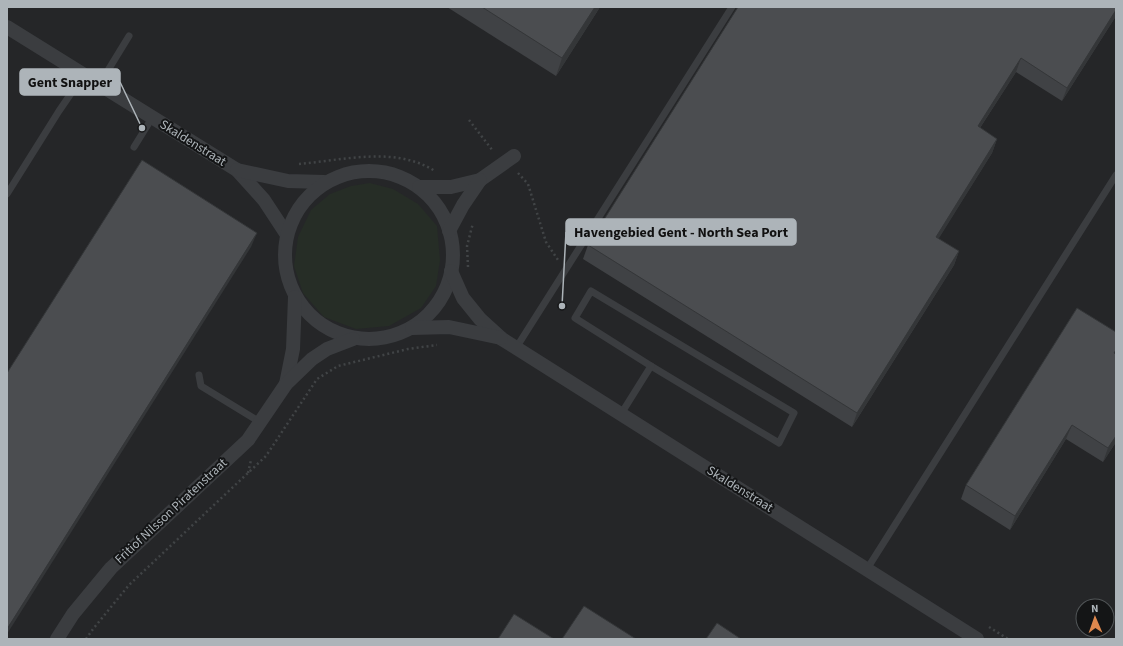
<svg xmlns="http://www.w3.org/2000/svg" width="1123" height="646" font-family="'Source Sans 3',sans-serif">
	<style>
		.built { fill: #252628; fill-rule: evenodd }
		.green { fill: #262d26 }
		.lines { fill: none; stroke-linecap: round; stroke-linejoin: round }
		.path { stroke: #414446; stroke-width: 2.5; stroke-dasharray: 2 3; stroke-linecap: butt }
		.lane { stroke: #3b3d40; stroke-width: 7 }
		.street { stroke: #3b3d40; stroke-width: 14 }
		.wall { fill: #404245 }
		.shaded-wall { fill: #343638 }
		.building { fill: #4b4d50; stroke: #343638 }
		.labels { text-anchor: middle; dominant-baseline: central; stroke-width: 4; stroke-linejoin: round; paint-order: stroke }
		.street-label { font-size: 13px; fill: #adb4b9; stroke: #141516 }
		.leader { fill: none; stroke: #adb4b9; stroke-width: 1.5 }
		.callout-dot { fill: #adb4b9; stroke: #141516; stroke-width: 1.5 }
		.callout { fill: #adb4b9; stroke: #adb4b9; stroke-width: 1.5 }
		.callout-label { font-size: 14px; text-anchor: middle; font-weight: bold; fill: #111 }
	</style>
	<rect width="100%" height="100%" fill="#191a1b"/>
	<path class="built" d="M7,7H1116V639H7ZM1083,606H1107V630H1083Z"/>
	<path class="green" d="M370,183L393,189L418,204L437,226L440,260L436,286L421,308L389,326L356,329L324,317L303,293L294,266L298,237L311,210L330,194L351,186Z"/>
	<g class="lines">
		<g class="path">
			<path d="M469,120L493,151"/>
			<path d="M299,164C344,160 395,146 435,171"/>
			<path d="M518,173L528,184L546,242L558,260"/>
			<path d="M468,267L467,246L473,223"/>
			<path d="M248,473L251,460"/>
			<path d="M989,627L1008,639"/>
			<path d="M86,639L93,629L129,585L266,456L317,379L338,366L408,349L437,345"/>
		</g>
		<g class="lane">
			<path d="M99,85L129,36"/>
			<path d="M134,147L152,118"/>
			<path d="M7,194L59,111L83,76"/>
			<path d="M591,291L794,413L779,443L651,366L575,318Z"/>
			<path d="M516,348L732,7"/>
			<path d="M199,375L201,386L260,422"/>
			<path d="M621,414L651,366"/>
			<path d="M867,569L1116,175"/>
		</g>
		<g class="street">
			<path d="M7,27L237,170L264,200L287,235"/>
			<path d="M237,170L288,181L324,182"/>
			<circle cx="369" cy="255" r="84"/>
			<path d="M419,187H451L480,180L514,156"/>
			<path d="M449,231L463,205L480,180"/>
			<path d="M451,271L463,298L480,319L502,339L977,639"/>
			<path d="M412,328L449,327L501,338"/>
			<path d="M286,384L293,349L295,297"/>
			<path d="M57,639L73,614L111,568L248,440L286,384L312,359L327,349L353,339"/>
		</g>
	</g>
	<g class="wall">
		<path d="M447,7H600L556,76Z"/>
		<path d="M1116,10V16L1062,101L1016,72L980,128L997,139L992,153L938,239L959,251L954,265L852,427L583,259L588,245Z"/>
		<path d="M1077,308L1116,442L1103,462L1066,439L1010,530L961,499L966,485Z"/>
	</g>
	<g class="shaded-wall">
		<path d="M595,7H600L556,76L562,58Z"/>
		<path d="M1116,10V16L1062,101L1067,88Z"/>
		<path d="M1021,58L1016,72L972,140L978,126Z"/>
		<path d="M997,139L992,153L931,251L936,237Z"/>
		<path d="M257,233L251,247L7,634V629Z"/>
		<path d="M959,251L954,265L852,427L857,413Z"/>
		<path d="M1072,425L1066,439L1010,530L1015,516Z"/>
		<path d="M1116,436V442L1103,462L1108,448Z"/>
	</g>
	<g class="building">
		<path d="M482,7H595L562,58Z"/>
		<path d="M738,7H1116V10L1067,88L1021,58L978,126L997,139L936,237L959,251L857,413L588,245Z"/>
		<path d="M142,160L257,233L7,629V373Z"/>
		<path d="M1077,308L1116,332V350L1114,353L1116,354V436L1108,448L1072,425L1015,516L966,485Z"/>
		<path d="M584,606L636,639H562Z"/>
		<path d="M514,614L554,639H498Z"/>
		<path d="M717,623L741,639H706Z"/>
	</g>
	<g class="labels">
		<g class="street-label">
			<text transform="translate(193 143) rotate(32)">Skaldenstraat</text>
			<text transform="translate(740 489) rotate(32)">Skaldenstraat</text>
			<text transform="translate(171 511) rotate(-43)">Fritiof Nilsson Piratenstraat</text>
		</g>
	</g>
	<path class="leader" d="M142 128L120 82M562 306L566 232"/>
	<g class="callout-dot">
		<circle cx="142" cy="128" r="4"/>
		<circle cx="562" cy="306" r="4"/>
	</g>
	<g class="callout">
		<rect x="20" y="69" width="100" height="26" rx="4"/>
		<rect x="566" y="219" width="230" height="26" rx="4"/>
	</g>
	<g class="callout-label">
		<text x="70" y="87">Gent Snapper</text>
		<text x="681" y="237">Havengebied Gent - North Sea Port</text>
	</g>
	<rect width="1123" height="646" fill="none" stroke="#adb4b9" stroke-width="16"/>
	<g transform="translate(1095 618) rotate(358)"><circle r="19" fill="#141516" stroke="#515557"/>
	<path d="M0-3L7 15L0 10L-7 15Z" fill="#de884e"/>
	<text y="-6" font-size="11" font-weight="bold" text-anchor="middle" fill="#adb4b9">N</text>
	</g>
</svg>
